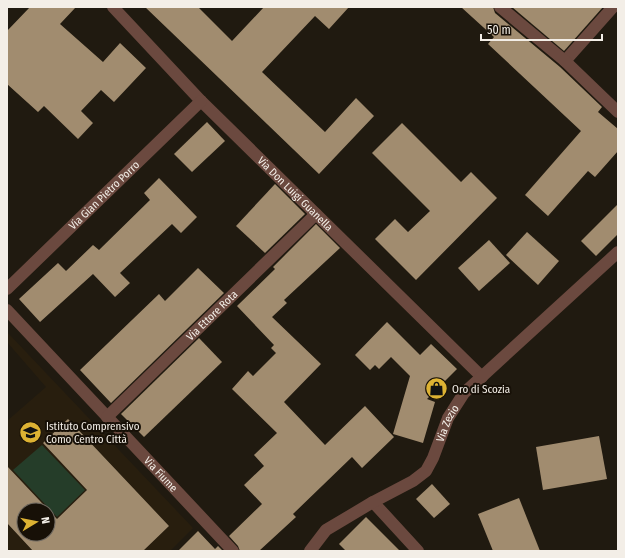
<svg xmlns="http://www.w3.org/2000/svg" width="625" height="558" font-family="'Fira Sans Condensed',sans-serif">
	<style>
		.built { fill: #281e0e }
		.green { fill: #253d29 }
		.building { fill: #a18c6f; fill-rule: evenodd }
		.lines { fill: none; stroke-linecap: round; stroke-linejoin: round }
		.minor { stroke: #6b493f; stroke-width: 12 }
		.tertiary { stroke: #6b493f; stroke-width: 12 }
		.labels { text-anchor: middle; dominant-baseline: central; stroke-width: 4; stroke-linejoin: round; paint-order: stroke }
		.street-label { font-size: 11px; fill: #f3eee7; stroke: #171007 }
		.poi-label { font-size: 11px; fill: #f3eee7; stroke: #171007; text-anchor: start }
	</style>
	<rect width="100%" height="100%" fill="#201a10"/>
	<g class="built">
		<path d="M8,333L193,528L170,551H143L169,526L68,419L43,443L87,490L57,519L11,471L7,475V421L46,387L7,342Z"/>
		<path d="M7,523L33,551H7Z"/>
	</g>
	<path class="green" d="M42,445L85,490L57,517L13,470Z"/>
	<g class="building">
		<path d="M30,7H76L60,24L103,62L120,43L146,68L114,102L101,90L81,111L93,123L78,139L44,106L38,112L7,84V31Z"/>
		<path d="M145,7H198L232,41L264,7H349L329,29L315,16L262,72L325,132L356,98L374,116L319,174Z"/>
		<path d="M461,7H493L495,13L560,67L602,107L598,112L618,129V151L595,177L588,171L548,216L525,195L581,131L488,44L494,37Z"/>
		<path d="M512,7H603L564,51Z"/>
		<path d="M207,122L225,141L192,172L174,154Z"/>
		<path d="M402,123L461,182L471,172L497,198L416,280L375,239L395,219L408,232L430,211L372,153Z"/>
		<path d="M159,178L197,217L181,233L172,224L120,273L130,283L115,297L93,274L40,322L19,299L58,263L66,271L93,245L99,250L150,200L144,193Z"/>
		<path d="M275,184L305,214L265,253L236,226Z"/>
		<path d="M618,204V234L596,256L581,241Z"/>
		<path d="M316,224L340,248L284,300L287,303L272,317L321,364L284,402L325,445L365,406L394,437L362,468L352,457L293,514L296,517L259,551H240L238,546L229,536L262,504L244,485L264,466L254,455L277,433L232,389L248,371L253,376L276,353L271,348L274,345L237,306L275,269L273,267Z"/>
		<path d="M527,232L559,261L538,285L506,255Z"/>
		<path d="M489,240L510,263L479,291L458,268Z"/>
		<path d="M198,268L224,293L111,403L80,370L159,294L165,301Z"/>
		<path d="M387,322L420,355L431,344L457,369L427,399L435,402L423,443L393,434L410,376L391,357L379,369L375,365L370,370L355,355Z"/>
		<path d="M199,338L222,362L144,437L121,414Z"/>
		<path d="M68,419L169,526L143,551H33L7,523V466L57,519L87,490L43,443ZM24,510H48V534H24Z"/>
		<path d="M599,436L607,479L543,490L536,447Z"/>
		<path d="M432,484L450,504L434,518L416,499Z"/>
		<path d="M519,498L540,551H493L478,514Z"/>
		<path d="M366,517L400,551H346L339,544Z"/>
		<path d="M198,531L215,549L218,546L223,551H178Z"/>
	</g>
	<g class="lines">
		<g class="minor">
			<path id="s1" d="M113,7L201,101L482,377"/>
			<path d="M565,61L613,7"/>
			<path id="s2" d="M7,289L201,101"/>
			<path id="s3" d="M7,310L233,551"/>
			<path id="s4" d="M107,417L316,214"/>
			<path d="M373,502L418,551"/>
			<path id="s5" d="M310,551L326,530L373,502L413,481L426,471L433,458L448,418L464,393L618,252"/>
		</g>
		<path class="tertiary" d="M500,7L565,61L618,112"/>
	</g>
	<defs>
		<symbol id="shop-disc" viewBox="-11 -11 22 22"><circle r="9.5" fill="#ddb233" stroke="#171007"/><path d="M-5-2.5h2.3a2.7 3.5 0 0 1 5.4 0H5L5.5 6h-11ZM-1.5-2.5h3a1.5 2.3 0 0 0-3 0Z" fill="#111"/></symbol>
		<symbol id="school-disc" viewBox="-11 -11 22 22"><circle r="9.5" fill="#ddb233" stroke="#171007"/><path d="M0-5L7-2L0 1L-7-2ZM-4 1L0 2.5L4 1V4Q0 6-4 4Z" fill="#111"/></symbol>
	</defs>
	<g fill-rule="evenodd">
		<use href="#shop-disc" x="424" y="376" width="25" height="25"/>
		<use href="#school-disc" x="18" y="420" width="25" height="25"/>
	</g>
	<g class="labels">
		<g class="street-label">
			<text stroke="none"><textPath href="#s1" startOffset="261">Via Don Luigi Guanella</textPath></text>
			<text stroke="none"><textPath href="#s2" startOffset="135">Via Gian Pietro Porro</textPath></text>
			<text stroke="none"><textPath href="#s4" startOffset="146">Via Ettore Rota</textPath></text>
			<text stroke="none"><textPath href="#s5" startOffset="195">Via Zezio</textPath></text>
			<text stroke="none"><textPath href="#s3" startOffset="225">Via Fiume</textPath></text>
		</g>
		<g class="poi-label">
			<text x="452" y="389">Oro di Scozia</text>
			<text x="46" y="426">Istituto Comprensivo<tspan x="46" dy="13">Como Centro Città</tspan></text>
		</g>
	</g>
	<rect width="625" height="558" fill="none" stroke="#f3eee7" stroke-width="16"/>
	<g transform="translate(36 522) rotate(80)"><circle r="19" fill="#171007" stroke="#6f6961"/>
	<path d="M0-3L7 15L0 10L-7 15Z" fill="#ddb233"/>
	<text y="-6" font-size="11" font-weight="bold" text-anchor="middle" fill="#f3eee7">N</text>
	</g>
	<path d="M481 34v6h121v-6" fill="none" stroke="#f3eee7" stroke-width="2"/>
	<text x="487" y="34" font-size="12" fill="#f3eee7" stroke="#171007" stroke-width="3" paint-order="stroke">50 m</text>
</svg>
